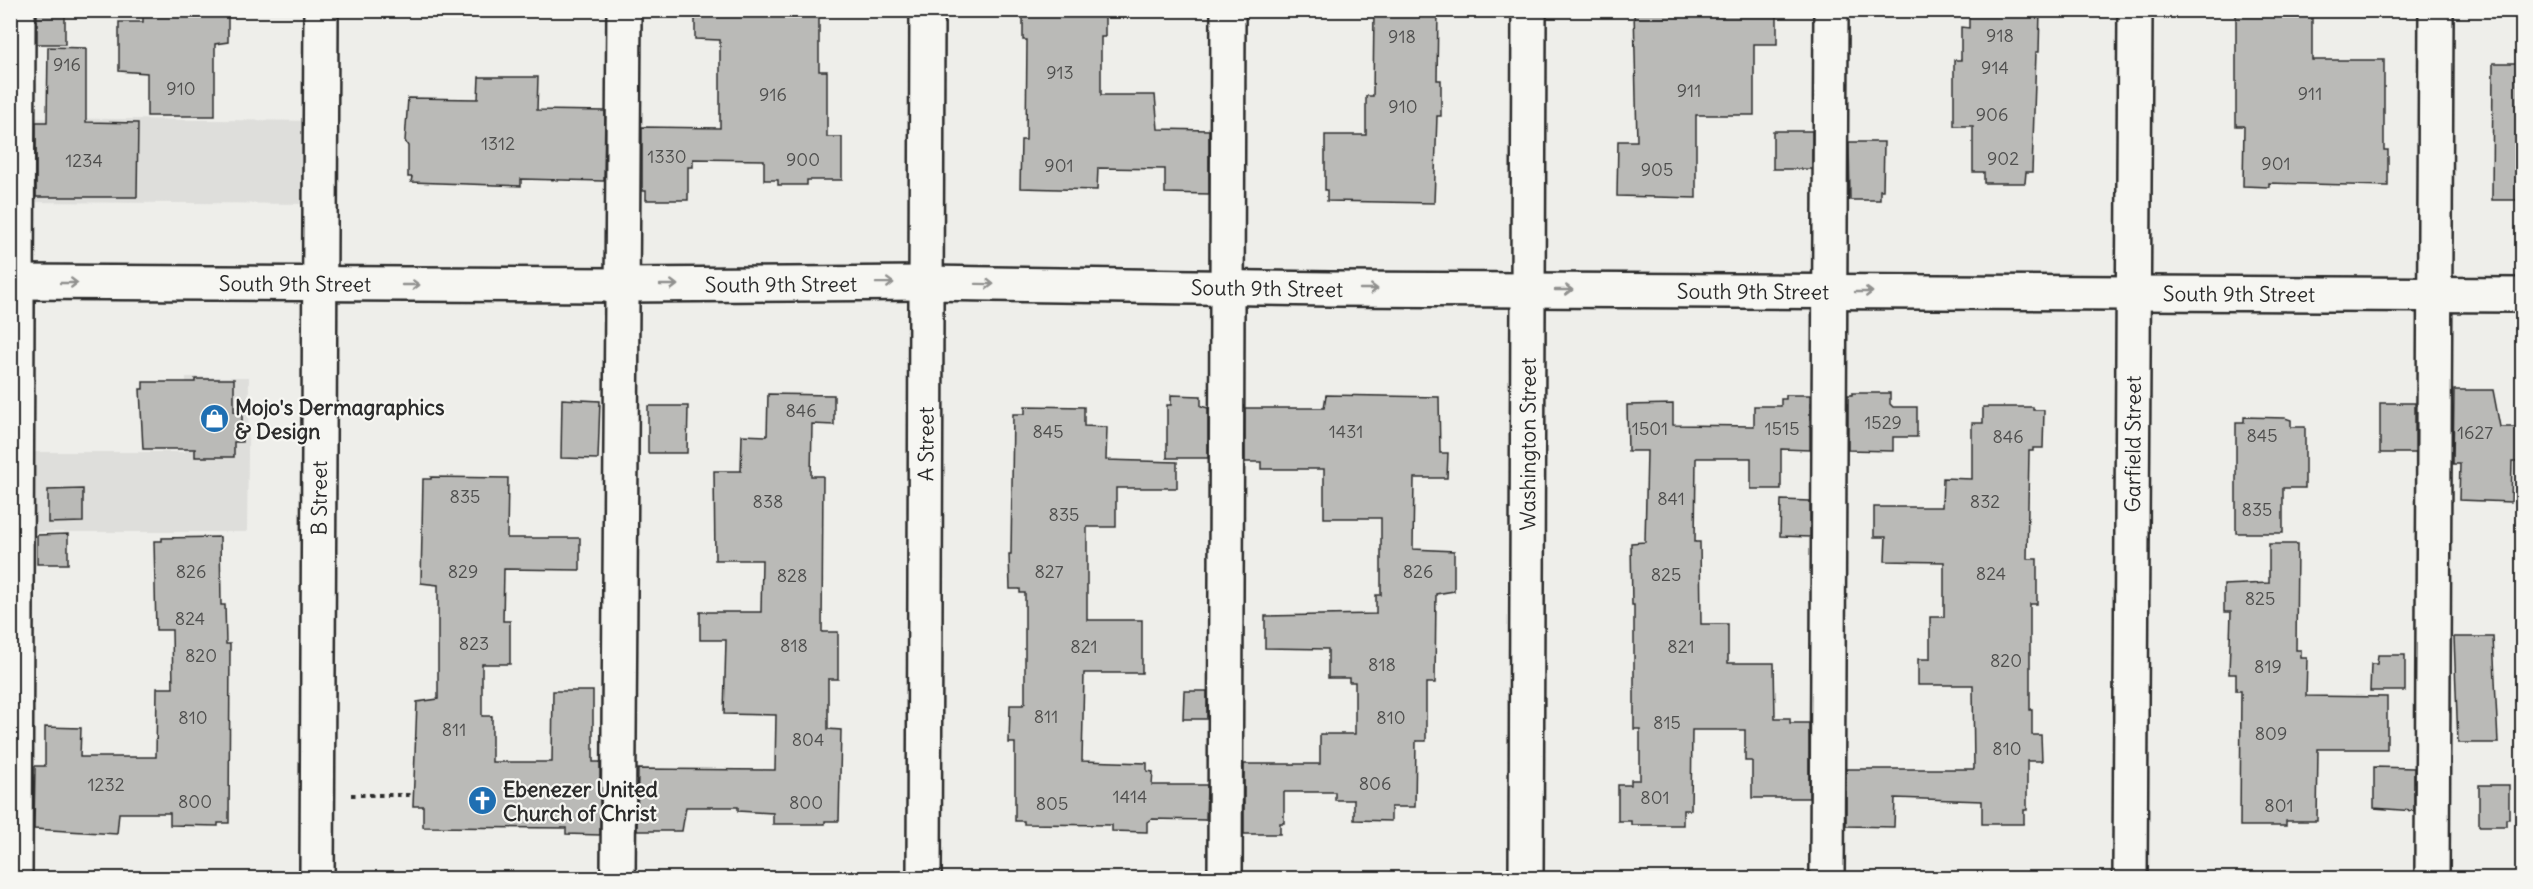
<svg xmlns="http://www.w3.org/2000/svg" width="2533" height="889" font-family="Delius,sans-serif">
	<style>
		.built { fill: #dededb }
		.building { fill: #babab7; stroke: #2b2b2b; stroke-width: 1.5 }
		.lines { fill: none; stroke-linecap: round; stroke-linejoin: round }
		.minor-casing { stroke: #2b2b2b; stroke-width: 38 }
		.major-casing { stroke: #2b2b2b; stroke-width: 38 }
		.path { stroke: #2b2b2b; stroke-width: 4; stroke-dasharray: 4.5 4.5; stroke-linecap: butt }
		.minor { stroke: #f6f6f2; stroke-width: 33 }
		.major { stroke: #f6f6f2; stroke-width: 33 }
		.oneway { stroke: #90908e }
		.labels { text-anchor: middle; dominant-baseline: central; stroke-width: 4.5; stroke-linejoin: round; paint-order: stroke }
		.number-label { font-size: 18px; fill: #4f4f4e }
		.street-label { font-size: 21px; fill: #2b2b2b; stroke: #f6f6f2 }
		.poi-label { font-size: 21px; font-weight: bold; fill: #2b2b2b; stroke: #f6f6f2; text-anchor: start }
	</style>
	<rect width="100%" height="100%" fill="#eeeeea"/>
	<filter id="ink" filterUnits="userSpaceOnUse"><feTurbulence type="fractalNoise" baseFrequency=".0167" numOctaves="2"/><feDisplacementMap in="SourceGraphic" scale="12" xChannelSelector="R" yChannelSelector="G"/><feConvolveMatrix kernelMatrix="1 2 1 2 8 2 1 2 1" color-interpolation-filters="sRGB"/></filter>
	<g filter="url(#ink)">
		<g class="built">
			<path d="M18,118L321,121V204L18,202Z"/>
			<path d="M186,377H249L247,532H28L29,452H185Z"/>
		</g>
		<g class="building">
			<rect x="37" y="10" width="28" height="34"/>
			<path d="M143,10H228V42L215,44V116H147V73L119,71V22H143Z"/>
			<path d="M695,10H819V71H827V137H842V180H807V185H778V180H764V160L693,159V167H688V200H646V191H642V127L720,128V40L695,39Z"/>
			<path d="M1023,10H1105V37H1101V95H1155L1158,129L1209,130V194L1165,193V169L1098,168L1097,190L1020,188L1021,140H1026L1027,40H1023Z"/>
			<path d="M1374,10H1438L1437,80H1441V116H1437L1434,203L1327,201V190H1325V135H1366V96H1373Z"/>
			<path d="M1634,10H1777V44H1754V115H1696V198L1617,196L1618,141H1637Z"/>
			<path d="M1969,10H2040L2039,52H2036L2032,172H2026L2025,183H1984V172H1973V126H1954V60H1961V27L1969,28Z"/>
			<path d="M2236,10H2312V60H2384V150H2388V186L2269,183V187L2243,186L2244,126H2236Z"/>
			<path d="M48,47L86,48V122L138,123L137,197H36V122H47Z"/>
			<path d="M2493,63H2523V200H2492Z"/>
			<path d="M479,77H538L537,110L605,111L604,181L521,179V186L411,182L412,177H408V146L405,141L408,98L478,99Z"/>
			<rect x="1773" y="131" width="39" height="38"/>
			<path d="M1849,142H1884L1883,190H1880V200H1850Z"/>
			<path d="M195,379H234V412H242V442H234V457H195V449H143L140,389H143V382H195Z"/>
			<path d="M2454,390H2493L2500,427H2523V461H2512L2511,502L2459,500L2460,464H2453Z"/>
			<path d="M1852,393H1890V404L1893,407H1917V437H1893V451L1848,450V395H1852Z"/>
			<path d="M768,394L834,395V425L812,424L811,476H823L822,632H838V679H828V729L841,730L839,821H825V824H773V813L738,811V807H686L682,831H637L638,769L775,770L776,715L724,714L726,640H700V612H761L762,560H715L714,471H741L742,435L767,436Z"/>
			<path d="M1171,395L1201,396V406L1208,408V458H1167V405H1171Z"/>
			<path d="M1326,395L1439,397L1440,453H1448L1447,478H1414L1413,549L1454,551V591L1436,594L1435,683H1426V741H1416L1415,807H1391V821L1354,820V800H1335V792H1284V823H1280V834H1244V764H1320V734H1355V682H1349V678H1328V649L1265,648V616L1376,614V595H1381V518H1324V469H1261V462H1245V408H1324Z"/>
			<path d="M1786,395H1810V450L1781,449V489H1751V458H1696L1695,542H1700L1701,624H1728V663H1774L1775,718H1790V723H1809V798H1752V761H1745V730H1692L1691,810H1683V825H1631V821H1618V785H1631V780H1640V729H1634V605H1632L1631,543L1645,542L1647,451H1628L1627,405L1673,404V425L1754,426V406H1781V399H1786Z"/>
			<path d="M562,399L600,401L598,459L561,458Z"/>
			<rect x="2380" y="403" width="35" height="50"/>
			<path d="M648,406H688L687,453H648Z"/>
			<path d="M1025,406L1084,407V426L1107,427L1106,460L1177,462V488H1116V527H1087V620H1142V673H1084L1082,761L1147,763V771L1153,772L1152,785H1207L1206,820L1151,819L1147,822V832L1112,831V825L1024,824V821H1015V743H1009L1010,705H1023L1025,702V593H1020V589H1010L1009,554H1011L1013,414H1025Z"/>
			<path d="M1983,407H2033V410H2044L2043,448H2033V451H2029L2027,559H2037V604H2030V710H2032V735H2041L2042,761H2027V810H2024V824H1982V801L1895,798L1894,827L1846,826V769H1974L1973,685H1918V659H1930V617H1944V562L1885,561L1886,537H1874V507H1942L1943,478L1972,479V423H1983Z"/>
			<path d="M2244,417L2285,418L2291,420V427H2305V488H2283V533H2236V422H2244Z"/>
			<path d="M431,477L508,478L507,538H580V570L504,569L503,621H510V664H482V716H492V762H552L553,691H593V762H600V835L566,834V828L423,827V806H413L417,702L438,699V585L421,583L423,479H431Z"/>
			<path d="M83,489V522L48,523V490Z"/>
			<path d="M1781,500L1810,501V537L1780,536Z"/>
			<path d="M68,534V564H37V535Z"/>
			<path d="M220,537L221,605H225L226,644H230L229,823H218V826L170,825V813H119L117,834L34,829L35,766H45V727L81,728L80,757H156L157,688H173L172,630H156L154,541H162V538Z"/>
			<path d="M2269,544H2297L2296,650H2301V658H2307L2306,696L2387,697V749H2318L2317,821H2286V826H2240L2241,691H2236V674H2229L2231,612H2224V585L2269,583Z"/>
			<path d="M2454,637H2493L2498,743H2458Z"/>
			<path d="M2378,655H2405V691H2370L2371,664H2377Z"/>
			<path d="M1184,691H1207V719H1183Z"/>
			<path d="M2374,767L2414,768V811L2374,808Z"/>
			<path d="M2479,785H2509V819H2506V826H2479Z"/>
		</g>
		<g class="lines">
			<defs>
				<g id="minor">
					<path d="M15,878L18,10"/>
					<path id="s1" d="M317,878L321,10"/>
					<path d="M618,878L624,10"/>
					<path d="M1225,878L1228,10"/>
					<path id="s2" d="M1526,878L1529,10"/>
					<path d="M1827,878L1831,10"/>
					<path id="s3" d="M2130,878L2135,10"/>
					<path d="M2432,878L2436,10"/>
				</g>
				<g id="major">
					<path id="s4" d="M10,282L622,285L927,283L1330,289L2522,295"/>
					<path id="s5" d="M924,878L927,10"/>
				</g>
			</defs>
			<use href="#minor" class="minor-casing"/>
			<use href="#major" class="major-casing"/>
			<path class="path" d="M351,795H413"/>
			<use href="#minor" class="minor"/>
			<use href="#major" class="major"/>
		</g>
		<defs><path id="oneway-shaft" d="M-6 0H5M1.5-3L5.5 0L1.5 3" fill="none" stroke-width="1.6" stroke-linecap="round" stroke-linejoin="round" transform="scale(1.5)"/></defs>
		<g class="oneway">
			<use href="#oneway-shaft" transform="translate(69 283)"/>
			<use href="#oneway-shaft" transform="translate(885 283) rotate(-1)"/>
			<use href="#oneway-shaft" transform="translate(985 284) rotate(1)"/>
			<use href="#oneway-shaft" transform="translate(411 285)"/>
			<use href="#oneway-shaft" transform="translate(669 285)"/>
			<use href="#oneway-shaft" transform="translate(1369 289)"/>
			<use href="#oneway-shaft" transform="translate(1564 290)"/>
			<use href="#oneway-shaft" transform="translate(1864 292)"/>
		</g>
	</g>
	<defs>
		<symbol id="shop-disc" viewBox="-11 -11 22 22"><circle r="9.5" fill="#1f6fb2" stroke="#f6f6f2"/><path d="M-5-2.5h2.3a2.7 3.5 0 0 1 5.4 0H5L5.5 6h-11ZM-1.5-2.5h3a1.5 2.3 0 0 0-3 0Z" fill="#fff"/></symbol>
		<symbol id="church-disc" viewBox="-11 -11 22 22"><circle r="9.5" fill="#1f6fb2" stroke="#f6f6f2"/><path d="M-1.2-6h2.4v3.5h3.3v2.4h-3.3V6h-2.4V-.1h-3.3v-2.4h3.3Z" fill="#fff"/></symbol>
	</defs>
	<g fill-rule="evenodd">
		<use href="#shop-disc" x="198" y="402" width="33" height="33"/>
		<use href="#church-disc" x="466" y="784" width="33" height="33"/>
	</g>
	<g class="labels">
		<g class="number-label">
			<text x="2000" y="35">918</text>
			<text x="1402" y="36">918</text>
			<text x="67" y="64">916</text>
			<text x="1995" y="67">914</text>
			<text x="1060" y="72">913</text>
			<text x="181" y="88">910</text>
			<text x="1689" y="90">911</text>
			<text x="2310" y="93">911</text>
			<text x="773" y="94">916</text>
			<text x="1403" y="106">910</text>
			<text x="1992" y="114">906</text>
			<text x="498" y="143">1312</text>
			<text x="667" y="156">1330</text>
			<text x="2003" y="158">902</text>
			<text x="803" y="159">900</text>
			<text x="84" y="160">1234</text>
			<text x="2276" y="163">901</text>
			<text x="1059" y="165">901</text>
			<text x="1657" y="169">905</text>
			<text x="801" y="410">846</text>
			<text x="1883" y="422">1529</text>
			<text x="1650" y="428">1501</text>
			<text x="1782" y="428">1515</text>
			<text x="1048" y="431">845</text>
			<text x="1346" y="431">1431</text>
			<text x="2475" y="432">1627</text>
			<text x="2262" y="435">845</text>
			<text x="2008" y="436">846</text>
			<text x="465" y="496">835</text>
			<text x="1671" y="498">841</text>
			<text x="768" y="501">838</text>
			<text x="1985" y="501">832</text>
			<text x="2257" y="509">835</text>
			<text x="1064" y="514">835</text>
			<text x="191" y="571">826</text>
			<text x="463" y="571">829</text>
			<text x="1049" y="571">827</text>
			<text x="1418" y="571">826</text>
			<text x="1991" y="573">824</text>
			<text x="1666" y="574">825</text>
			<text x="792" y="575">828</text>
			<text x="2260" y="598">825</text>
			<text x="190" y="618">824</text>
			<text x="474" y="643">823</text>
			<text x="794" y="645">818</text>
			<text x="1084" y="646">821</text>
			<text x="1681" y="646">821</text>
			<text x="201" y="655">820</text>
			<text x="2006" y="660">820</text>
			<text x="1382" y="664">818</text>
			<text x="2268" y="666">819</text>
			<text x="1046" y="716">811</text>
			<text x="193" y="717">810</text>
			<text x="1391" y="717">810</text>
			<text x="1667" y="722">815</text>
			<text x="454" y="729">811</text>
			<text x="2271" y="733">809</text>
			<text x="808" y="739">804</text>
			<text x="2007" y="748">810</text>
			<text x="1375" y="783">806</text>
			<text x="106" y="784">1232</text>
			<text x="1130" y="796">1414</text>
			<text x="1655" y="797">801</text>
			<text x="195" y="801">800</text>
			<text x="806" y="802">800</text>
			<text x="1052" y="803">805</text>
			<text x="2279" y="805">801</text>
		</g>
		<g class="street-label">
			<text stroke="none"><textPath href="#s4" startOffset="285">South 9th Street</textPath></text>
			<text stroke="none"><textPath href="#s4" startOffset="771">South 9th Street</textPath></text>
			<text stroke="none"><textPath href="#s4" startOffset="1257">South 9th Street</textPath></text>
			<text stroke="none"><textPath href="#s4" startOffset="1743">South 9th Street</textPath></text>
			<text stroke="none"><textPath href="#s4" startOffset="2229">South 9th Street</textPath></text>
			<text stroke="none"><textPath href="#s3" startOffset="434">Garfield Street</textPath></text>
			<text stroke="none"><textPath href="#s5" startOffset="434">A Street</textPath></text>
			<text stroke="none"><textPath href="#s2" startOffset="434">Washington Street</textPath></text>
			<text stroke="none"><textPath href="#s1" startOffset="380">B Street</textPath></text>
		</g>
		<g class="poi-label">
			<text x="235" y="407">Mojo's Dermagraphics<tspan x="235" dy="24">&amp; Design</tspan></text>
			<text x="503" y="789">Ebenezer United<tspan x="503" dy="24">Church of Christ</tspan></text>
		</g>
	</g>
	<rect width="2533" height="889" fill="none" stroke="#f6f6f2" stroke-width="36"/>
	<rect x="18" y="18" width="2497" height="853" fill="none" stroke="#2b2b2b" stroke-width="2" filter="url(#ink)"/>
</svg>
